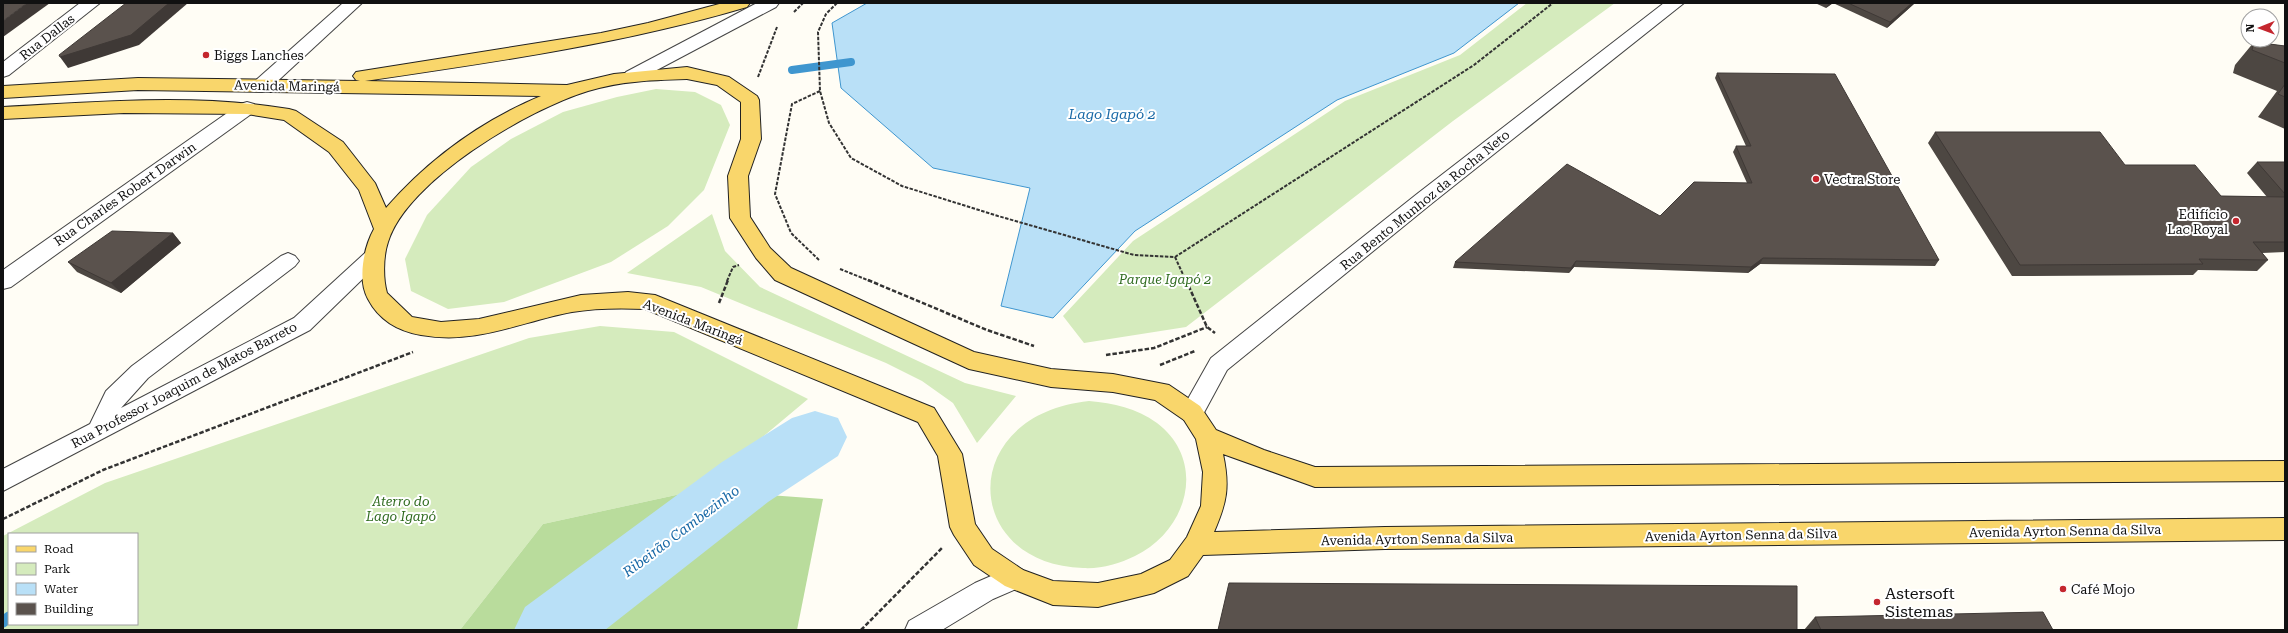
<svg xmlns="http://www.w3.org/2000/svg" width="2288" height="633" font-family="'Roboto Serif',serif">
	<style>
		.green { fill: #d5ebbd; fill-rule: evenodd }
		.forest { fill: #b9dc9c }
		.water { fill: #b9e0f7; stroke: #3f96cf }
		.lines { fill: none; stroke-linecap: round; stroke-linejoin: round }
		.stream-far1 { stroke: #3f96cf; stroke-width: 8 }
		.stream { stroke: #3f96cf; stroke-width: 11 }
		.river { fill: #b9e0f7; fill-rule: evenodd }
		.minor-casing { stroke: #444; stroke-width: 2 }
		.major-casing { stroke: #222; stroke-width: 2 }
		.path-far1 { stroke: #333; stroke-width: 2; stroke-dasharray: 3.5 1.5; stroke-linecap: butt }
		.path { stroke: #333; stroke-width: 2.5; stroke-dasharray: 4.5 2; stroke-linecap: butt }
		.minor { fill: #fff; fill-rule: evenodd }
		.major { fill: #f9d66b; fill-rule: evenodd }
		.wall { fill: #4d4742 }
		.shaded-wall { fill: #3f3936 }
		.building { fill: #5a524d; stroke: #3f3936 }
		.poi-dot { fill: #c4262e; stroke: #fff; stroke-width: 1.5 }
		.labels { text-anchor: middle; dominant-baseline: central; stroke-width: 4; stroke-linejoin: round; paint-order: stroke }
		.street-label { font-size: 13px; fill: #111; stroke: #fff }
		.poi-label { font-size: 13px; fill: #111; stroke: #fff; text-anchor: start }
		.park-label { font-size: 13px; font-style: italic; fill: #2f6b1f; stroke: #fff }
		.water-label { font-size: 14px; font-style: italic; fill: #1768a6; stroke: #fff }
		.near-poi-label { font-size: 16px; fill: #111; stroke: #fff; text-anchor: start }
	</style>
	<rect width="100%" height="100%" fill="#fffdf5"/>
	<g class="green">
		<path d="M1527,3H1615L1453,121L1186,327L1084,343L1063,316L1133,241L1345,101L1460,55Z"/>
		<path d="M656,89L695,92L721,105L730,125L704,190L668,226L611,262L504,302L448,309L411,291L405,259L427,215L471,167L511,139L563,112L617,97Z"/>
		<path d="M712,214L725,251L760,287L965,383L1016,396L977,443L953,403L922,381L886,363L701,287L627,273Z"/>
		<path d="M600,326L674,332L808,399L699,490L543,524L460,630H3V536L105,483L529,338ZM9,534H137V624H9Z"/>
		<path d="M1089,401C1114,403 1136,408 1157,423C1208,462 1187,531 1135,556C1119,564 1101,569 1083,568C961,564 956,415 1089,401Z"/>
	</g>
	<path class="forest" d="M699,490L823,499L797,630H460L543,524Z"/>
	<path class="water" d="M867,3H1519L1454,53L1337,100L1135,231L1053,318L1001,306L1030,188L933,168L841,88L832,23Z"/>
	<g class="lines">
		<path class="stream-far1" d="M792,70L851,62"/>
		<path class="stream" d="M3,622L9,617"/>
		<path class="river" d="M815,411L838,418L847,437L838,456L768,502L605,630H514L525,607L722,462L792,418Z"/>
		<defs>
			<g id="minor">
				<path d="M80,3H100L9,75L3,77V62Z"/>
				<path d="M343,3H362L269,89L262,91L255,89L253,85L255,81Z"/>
				<path d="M757,3H779L776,7L638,80L632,82L626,80L623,76L626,72Z"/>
				<path d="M1664,3H1684L1431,204L1227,370L1200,420L1192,422L1184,420L1180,413L1211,358L1417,194Z"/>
				<path d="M247,102L254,104L256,108L254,112L11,287L3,289V270L240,104Z"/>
				<path d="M372,250L379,253L383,258L379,263L310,330L3,491V469L90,424L106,391L132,366L281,256L288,253L295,256L299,261L295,266L148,378L121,408L294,318L365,253Z"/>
				<path d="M1014,566L1023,570L1027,578L1023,586L993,599L942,630H905L909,621L975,583Z"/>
			</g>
			<path id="major" d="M723,3H750L747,7C622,44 494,62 365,81L567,85L614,74L687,67L729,77L757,96L759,100L761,139L748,176L750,217L770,248L791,268L974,352L1051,369L1113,374L1169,385L1200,406L1216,430L1264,450L1315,467L2285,461V481L1315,487L1223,454C1230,487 1227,502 1214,532L1385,527L2285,518V540L1385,549L1203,555L1188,576L1154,593L1098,607L1053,605L1005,586L974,565L954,535L950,527L938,456L918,422L645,309C621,308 596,308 572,312C519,322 477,345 421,335C398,331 379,320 368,299C357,279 364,247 374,229L359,190L329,152L284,120L247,114L124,113L3,119V107C98,102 195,93 289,109L296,111L343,142L375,183L386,208C428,160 481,121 541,96L138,90L3,98V86L138,78L360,81L356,80L353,76L356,72L601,33L648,23ZM687,79L717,85L741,102V139L728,176L730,218L756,258L775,280L969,369L1051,387L1113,392L1155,400L1184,420L1196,439L1203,472L1201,506L1187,537L1170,560L1141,574L1098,583L1053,581L1023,570L992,549L975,524L962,454L934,408L655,295L628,292L581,295L479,319L441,322L412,317L387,293C383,279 383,257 388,242C407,180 529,109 588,91C620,81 654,80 687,79Z"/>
		</defs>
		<use href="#minor" class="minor-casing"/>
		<use href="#major" class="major-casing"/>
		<g class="path-far1">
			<path d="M837,3L826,14L818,32L820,91L829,123L851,158L902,186L998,216L1134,255L1175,257L1474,65L1553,3"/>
			<path d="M794,12L803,3"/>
			<path d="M758,77L777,27"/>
			<path d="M1175,257L1186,281"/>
			<path d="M819,260L791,233L775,194L792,104L820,91"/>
			<path d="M840,269L870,281"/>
			<path d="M727,281L733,267L739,265"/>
		</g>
		<g class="path">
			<path d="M868,280L987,330L1034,346"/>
			<path d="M1186,280L1207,327L1215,333"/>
			<path d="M719,303L728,280"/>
			<path d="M1106,355L1154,348L1207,327"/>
			<path d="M1160,365L1195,351"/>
			<path d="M3,519L103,470L413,352"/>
			<path d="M861,630L942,548"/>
		</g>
		<use href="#minor" class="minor"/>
		<use href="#major" class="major"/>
	</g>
	<g class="wall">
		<path d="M1815,3H1833L1826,8Z"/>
		<path d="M1833,3H1915L1887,28Z"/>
		<path d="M2254,42L2285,46V129L2258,117L2277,91L2233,73L2235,65Z"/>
		<path d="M1717,73L1939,260L1935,266L1760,264L1748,273L1574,267L1569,273L1453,268L1455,262L1660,216L1747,183L1733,152L1736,146H1746L1715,78Z"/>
		<path d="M1935,132L2125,165L2221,196L2267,197L2247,173L2257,162H2285V252L2262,253L2268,260L2257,271L2198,270L2193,275L2012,276L1928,143Z"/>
		<path d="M173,233L181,243L121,293L77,272L68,262Z"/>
		<path d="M1815,617L2053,630H1804Z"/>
	</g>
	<g class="shaded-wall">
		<path d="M27,3H50L3,37V21Z"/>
		<path d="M169,3H188L139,45L68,68L60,57Z"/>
		<path d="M1829,3H1833L1826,8Z"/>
		<path d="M1912,3H1915L1887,28L1890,22Z"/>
		<path d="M173,233L181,243L121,293L111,283Z"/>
		<path d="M1763,258L1760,264L1748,273L1751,267Z"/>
		<path d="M1576,261L1574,267L1569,273L1571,268Z"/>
	</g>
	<g class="building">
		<path d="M3,3H27L3,21Z"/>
		<path d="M126,3H169L131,35L60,57L59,55Z"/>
		<path d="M1848,3H1912L1890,22Z"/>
		<path d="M2254,42L2285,46V63L2252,50Z"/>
		<path d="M1717,73L1835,74L1939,260L1763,258L1751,267L1576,261L1571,268L1455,262L1567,164L1660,216L1694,182L1752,183L1736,146H1751Z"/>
		<path d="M2285,84V97L2278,94Z"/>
		<path d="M1935,132H2100L2125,165H2195L2221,196L2285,197V242H2253L2268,260L2199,259L2203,264L2020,265Z"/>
		<path d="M2257,162H2285V194Z"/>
		<path d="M112,231L173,233L111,283L68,262Z"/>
		<path d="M1229,583L1797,586V630H1218Z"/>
		<path d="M2043,612L2053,630H1821L1815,617Z"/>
	</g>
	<g class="poi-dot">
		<circle cx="206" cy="55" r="4"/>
		<circle cx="1816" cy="179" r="4"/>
		<circle cx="2236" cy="221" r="4"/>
		<circle cx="2063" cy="589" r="4"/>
		<circle cx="1877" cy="602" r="4"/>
	</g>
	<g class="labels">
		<g class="street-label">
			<text transform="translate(47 37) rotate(-38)">Rua Dallas</text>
			<text transform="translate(287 86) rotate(1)">Avenida Maringá</text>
			<text transform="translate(125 194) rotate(-35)">Rua Charles Robert Darwin</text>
			<text transform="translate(1425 200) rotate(-39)">Rua Bento Munhoz da Rocha Neto</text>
			<text transform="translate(693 322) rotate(21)">Avenida Maringá</text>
			<text transform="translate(184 385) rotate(-28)">Rua Professor Joaquim de Matos Barreto</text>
			<text transform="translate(2065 531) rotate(-1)">Avenida Ayrton Senna da Silva</text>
			<text transform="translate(1741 535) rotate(-1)">Avenida Ayrton Senna da Silva</text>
			<text transform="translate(1417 539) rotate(-1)">Avenida Ayrton Senna da Silva</text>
		</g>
		<g class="poi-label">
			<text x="214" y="55">Biggs Lanches</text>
			<text x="1824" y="179">Vectra Store</text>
			<text x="2228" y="214" text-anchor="end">Edifício<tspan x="2228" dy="15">Lac Royal</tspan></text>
			<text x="2071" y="589">Café Mojo</text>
		</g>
		<g class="park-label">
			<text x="1165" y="279">Parque Igapó 2</text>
			<text x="401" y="501">Aterro do<tspan x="401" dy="15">Lago Igapó</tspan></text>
		</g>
		<g class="water-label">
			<text x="1112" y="114">Lago Igapó 2</text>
			<text transform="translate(681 531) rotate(-37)">Ribeirão Cambezinho</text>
		</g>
		<g class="near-poi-label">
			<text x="1885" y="593">Astersoft<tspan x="1885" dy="18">Sistemas</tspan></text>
		</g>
	</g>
	<rect width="2288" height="633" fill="none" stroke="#111111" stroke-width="8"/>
	<rect x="8" y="533" width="130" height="92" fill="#ffffff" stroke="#a0a0a0"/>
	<rect x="16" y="546" width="20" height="6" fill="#f9d66b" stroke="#a0a0a0"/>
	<text x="44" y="553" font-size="12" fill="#111111">Road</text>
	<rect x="16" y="563" width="20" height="12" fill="#d5ebbd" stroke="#a0a0a0"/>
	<text x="44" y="573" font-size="12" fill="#111111">Park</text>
	<rect x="16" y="583" width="20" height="12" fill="#b9e0f7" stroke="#a0a0a0"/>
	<text x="44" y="593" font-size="12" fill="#111111">Water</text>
	<rect x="16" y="603" width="20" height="12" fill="#5a524d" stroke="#a0a0a0"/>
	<text x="44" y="613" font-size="12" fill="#111111">Building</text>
	<g transform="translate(2260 28) rotate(269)"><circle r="19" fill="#ffffff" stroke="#a0a0a0"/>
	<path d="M0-3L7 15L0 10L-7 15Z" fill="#c4262e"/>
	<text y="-6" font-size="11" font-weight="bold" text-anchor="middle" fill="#111111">N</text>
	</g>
</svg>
